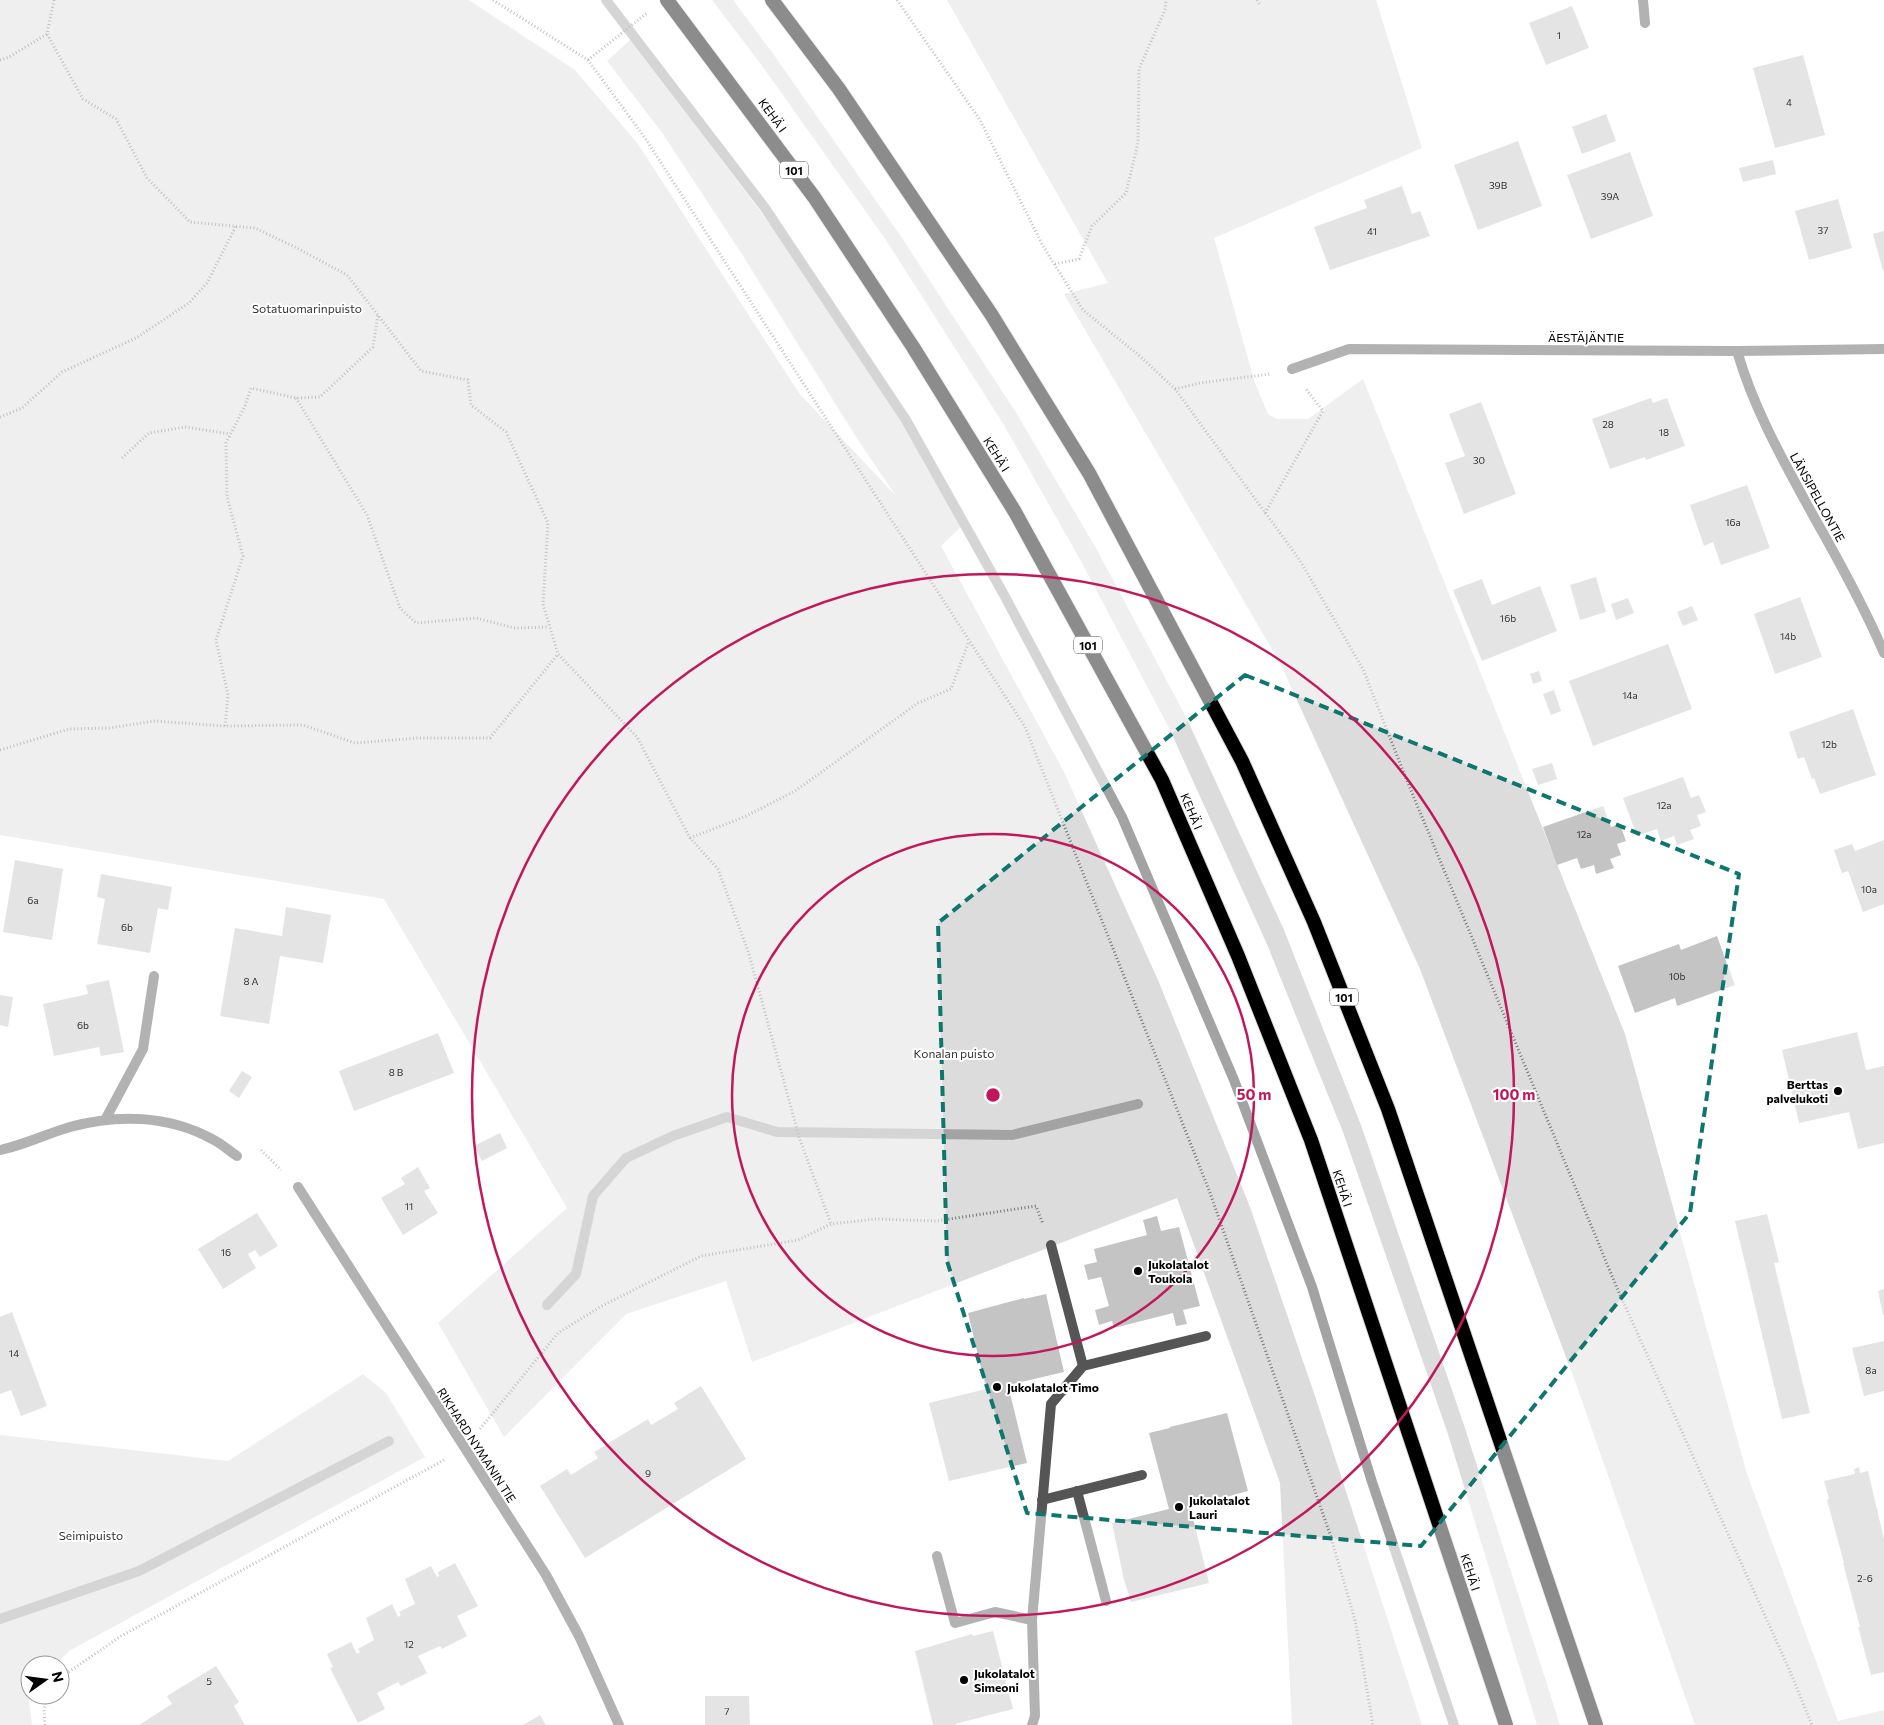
<svg xmlns="http://www.w3.org/2000/svg" width="1884" height="1725" font-family="Commissioner,sans-serif">
	<style>
		.green { fill: #dcdcdc }
		.lines { fill: none; stroke-linecap: round; stroke-linejoin: round }
		.stream { stroke: #a3a3a3; stroke-width: 10 }
		.building { fill: #c4c4c4 }
		.trunk-casing { stroke: #dbdbdb; stroke-width: 16 }
		.path { stroke: #777; stroke-width: 3; stroke-dasharray: 1 2.5; stroke-linecap: butt }
		.service { stroke: #555; stroke-width: 10 }
		.minor { stroke: #555; stroke-width: 10 }
		.trunk { stroke: #000; stroke-width: 14 }
		.marked { fill: none; stroke: #0f766e; stroke-width: 4; stroke-dasharray: 10 6; stroke-linejoin: round }
		.ring { fill: none; stroke: #c2185b; stroke-width: 2.5 }
		.poi-dot { fill: #000; stroke: #fff; stroke-width: 2 }
		.labels { text-anchor: middle; dominant-baseline: central; stroke-width: 4; stroke-linejoin: round; paint-order: stroke }
		.number-label { font-size: 10px; fill: #313131 }
		.shield { fill: #fff; stroke: #4c4c4c; stroke-width: 1 }
		.shield-label { font-size: 11px; font-weight: bold; fill: #000 }
		.street-label { font-size: 12px; fill: #000; stroke: #fff }
		.park-label { font-size: 12px; fill: #333; stroke: #fff }
		.poi-label { font-size: 12px; font-weight: bold; fill: #000; stroke: #fff; text-anchor: start }
		.centre { fill: #c2185b; stroke: #fff; stroke-width: 2.5 }
		.ring-label { font-size: 15px; text-anchor: middle; font-weight: bold; fill: #c2185b; stroke: #fff; stroke-width: 4; stroke-linejoin: round; paint-order: stroke }
	</style>
	<rect width="100%" height="100%" fill="#fff"/>
	<g class="green">
		<path d="M0,0H469L575,70L638,144L799,393L896,496L858,440L743,256L663,134L607,61L631,39L784,243L871,374L965,523L941,546L1063,770L1158,980L1250,1207L1315,1396L1422,1725H1292L1280,1483L1177,1198L752,1362L726,1281L626,1314L504,1437L438,1323L567,1208L384,899L0,835Z"/>
		<path d="M712,0H733L774,55L900,235L1015,411L1096,548L1186,717L1284,930L1361,1125L1464,1425L1560,1725H1537L1448,1434L1343,1132L1266,942L1169,728L1082,563L1004,425L886,240L760,63Z"/>
		<path d="M947,0H1376L1422,148L1214,238L1255,383L1268,414L1277,419H1308L1363,379L1625,1034L1747,1474L1838,1721L1884,1710V1725H1695L1575,1381L1420,969L1279,661L1064,294L1108,283Z"/>
		<path d="M363,1374L386,1393L425,1457L69,1651L55,1665H30V1689L28,1692L32,1725H0V1435L228,1461Z"/>
	</g>
	<g class="lines">
		<g class="stream">
			<path d="M606,0L765,208L906,420L1003,593L1122,817L1234,1080L1312,1287L1372,1482L1454,1725"/>
			<path d="M547,1305L576,1274L593,1196L626,1158L673,1136L727,1117L777,1132L1012,1135L1138,1104"/>
			<path d="M0,1619L139,1571L389,1441"/>
		</g>
	</g>
	<g class="building">
		<path d="M1572,6L1589,48L1546,65L1529,23Z"/>
		<path d="M1803,55L1825,135L1775,148L1753,68Z"/>
		<path d="M1606,114L1616,141L1582,154L1572,127Z"/>
		<path d="M1518,141L1542,206L1478,230L1454,165Z"/>
		<path d="M1630,152L1653,216L1591,239L1567,175Z"/>
		<path d="M1773,160L1776,174L1743,182L1739,168Z"/>
		<path d="M1402,186L1412,214L1420,211L1430,236L1330,270L1314,227L1367,208L1364,200Z"/>
		<path d="M1838,199L1852,248L1809,260L1795,211Z"/>
		<path d="M1884,231V271H1883L1873,234Z"/>
		<path d="M1651,398L1653,403L1667,398L1685,446L1646,460L1645,457L1610,469L1592,419Z"/>
		<path d="M1481,402L1516,494L1464,514L1445,463L1465,456L1449,414Z"/>
		<path d="M1747,485L1770,548L1721,565L1713,542L1704,546L1690,505Z"/>
		<path d="M1596,577L1606,612L1580,620L1570,585Z"/>
		<path d="M1482,579L1492,605L1540,586L1557,631L1482,661L1453,590Z"/>
		<path d="M1800,597L1822,657L1775,674L1754,614Z"/>
		<path d="M1628,598L1634,613L1616,620L1611,604Z"/>
		<path d="M1692,606L1698,620L1683,626L1677,612Z"/>
		<path d="M1668,644L1692,709L1593,746L1569,681Z"/>
		<path d="M1539,671L1542,681L1533,684L1530,674Z"/>
		<path d="M1554,690L1561,711L1551,715L1543,694Z"/>
		<path d="M1853,709L1876,775L1820,794L1814,778L1812,779L1804,757L1798,759L1789,732Z"/>
		<path d="M1552,763L1557,779L1538,785L1532,769Z"/>
		<path d="M1683,777L1691,798L1699,795L1706,812L1697,815L1701,826L1690,830L1694,839L1677,845L1674,836L1661,841L1657,829L1637,836L1623,798Z"/>
		<path d="M1603,806L1611,827L1620,824L1626,841L1617,844L1621,855L1610,859L1614,868L1596,874L1594,865L1581,869L1577,858L1557,865L1543,827Z"/>
		<path d="M1884,840V904L1863,912L1848,871L1842,873L1834,850L1852,844L1855,851Z"/>
		<path d="M15,860L63,869L52,940L3,932Z"/>
		<path d="M101,874L172,887L168,910L158,908L150,953L97,944L105,899L97,897Z"/>
		<path d="M286,907L331,915L323,963L280,956L269,1024L220,1016L235,928L282,936Z"/>
		<path d="M1717,936L1735,985L1677,1006L1675,998L1635,1013L1618,966L1679,944L1681,950Z"/>
		<path d="M109,980L124,1052L101,1056L99,1047L54,1056L43,1004L88,994L86,985Z"/>
		<path d="M0,995L13,997L8,1027L0,1025Z"/>
		<path d="M1857,1032L1866,1070L1884,1066V1143L1858,1149L1849,1112L1799,1123L1782,1050Z"/>
		<path d="M438,1033L454,1073L354,1111L339,1071Z"/>
		<path d="M242,1071L252,1077L239,1098L229,1091Z"/>
		<path d="M500,1133L507,1148L482,1161L474,1146Z"/>
		<path d="M418,1167L430,1188L424,1191L438,1213L403,1235L381,1198L405,1184L401,1178Z"/>
		<path d="M257,1213L278,1246L260,1257L255,1250L248,1254L256,1268L223,1289L198,1249Z"/>
		<path d="M1767,1214L1779,1262L1774,1263L1810,1413L1782,1419L1735,1221Z"/>
		<path d="M1157,1216L1161,1231L1179,1227L1200,1306L1183,1310L1187,1324L1176,1326L1173,1313L1114,1328L1112,1321L1099,1325L1095,1310L1109,1306L1101,1277L1088,1280L1084,1265L1097,1262L1094,1249L1147,1235L1143,1220Z"/>
		<path d="M1884,1289V1315H1883L1878,1291Z"/>
		<path d="M1046,1294L1064,1372L1008,1385L1027,1463L949,1481L929,1403L986,1389L968,1313L1024,1298V1299Z"/>
		<path d="M12,1312L47,1406L21,1416L11,1390L0,1394V1317Z"/>
		<path d="M1884,1341V1391L1864,1396L1852,1348Z"/>
		<path d="M701,1386L746,1459L585,1558L540,1486L567,1469L571,1475L598,1458L594,1452L648,1419L651,1425L678,1409L674,1403Z"/>
		<path d="M1227,1413L1248,1491L1226,1497L1227,1498L1190,1506L1209,1583L1131,1602L1124,1580L1112,1523L1169,1509L1149,1433L1170,1428V1427Z"/>
		<path d="M1859,1467L1860,1473L1868,1471L1884,1539V1672L1871,1675L1858,1627H1860L1843,1563H1844L1827,1500L1829,1499L1824,1481L1855,1474L1854,1469Z"/>
		<path d="M455,1563L478,1606L457,1616L467,1636L442,1649L440,1646L418,1656L427,1673L401,1686L398,1682L377,1693L385,1709L358,1723L330,1668L333,1667L327,1654L351,1642L357,1654L360,1652L358,1649L374,1640L366,1618L392,1604L398,1617L401,1615L399,1612L415,1604L405,1579L431,1566L437,1577L439,1576L438,1572Z"/>
		<path d="M993,1631L1013,1709L955,1724L956,1725H933L915,1651L972,1634L973,1636Z"/>
		<path d="M216,1666L239,1702L234,1706L245,1725H139L172,1704L167,1696Z"/>
		<path d="M705,1696H749L750,1725H705Z"/>
		<path d="M540,1715L546,1725H523Z"/>
	</g>
	<g class="lines">
		<defs>
			<g id="trunk">
				<path d="M667,0L814,197L913,347L1015,512L1162,780L1238,956L1311,1140L1506,1725"/>
				<path d="M772,0L839,89L991,314L1089,473L1242,761L1314,922L1388,1109L1596,1725"/>
			</g>
		</defs>
		<use href="#trunk" class="trunk-casing"/>
		<g class="path">
			<path d="M54,0L47,34L83,99L116,119L147,178L190,222L255,228L295,247L347,275L421,371L468,380L471,405L506,432L548,523L543,604L558,654L637,737L690,838L718,869L749,954L799,1137L831,1224"/>
			<path d="M493,0L588,60L645,138L1025,727L1209,1190L1330,1534L1355,1620L1373,1725"/>
			<path d="M897,0L980,120L1043,246L1083,310L1141,357L1175,389L1299,559L1363,669L1403,771L1617,1288L1789,1669L1812,1725"/>
			<path d="M1257,0L1260,5"/>
			<path d="M0,60L9,57L47,34"/>
			<path d="M588,60L647,13"/>
			<path d="M1055,264L1079,259L1092,226L1126,193L1138,143L1139,69L1165,10L1166,0"/>
			<path d="M1175,389L1200,383L1270,374"/>
			<path d="M296,398L367,515L400,608L416,623L476,618L514,628L549,627"/>
			<path d="M0,417L22,408L62,372L136,338L189,303L207,283L236,226"/>
			<path d="M122,458L149,433L185,427L230,434"/>
			<path d="M1265,513L1323,411L1306,389"/>
			<path d="M225,726L228,695L216,640L243,556L227,497L226,443L245,406L251,388L296,398L320,397L373,347L378,315"/>
			<path d="M0,750L69,729L109,728L155,721L225,726L303,725L355,743L418,738H490L558,654"/>
			<path d="M690,838L744,817L795,791L918,703L951,689L969,641"/>
			<path d="M261,1150L281,1170"/>
			<path d="M480,1429L558,1333L600,1307L701,1256L798,1240L831,1224L876,1219L936,1221L1036,1206L1043,1224"/>
			<path d="M60,1678L121,1636L446,1459"/>
			<path d="M45,1725L44,1710L47,1695"/>
		</g>
		<g class="service">
			<path d="M105,1120L143,1049L154,976"/>
			<path d="M1051,1245L1083,1366"/>
			<path d="M1077,1491L1106,1601"/>
			<path d="M1042,1500L1142,1475"/>
			<path d="M937,1556L955,1623L995,1612L1032,1620"/>
			<path d="M1032,1725L1035,1716L1032,1620L1051,1404L1083,1366L1206,1336"/>
		</g>
		<g class="minor">
			<path d="M1643,0L1645,23"/>
			<path d="M1737,351C1754,410 1785,464 1814,517C1839,561 1864,606 1884,653"/>
			<path d="M1292,369L1349,349L1737,351L1884,349"/>
			<path d="M0,1150C24,1145 46,1134 70,1127C117,1114 168,1115 212,1139C221,1143 229,1151 237,1156"/>
			<path d="M298,1187L546,1575L579,1636L619,1725"/>
		</g>
		<use href="#trunk" class="trunk"/>
	</g>
	<path d="M0 0H1884V1725H0ZM1245,675L1739,874L1690,1213L1421,1546L1027,1513L947,1261L938,923Z" fill="#fff" fill-opacity=".55" fill-rule="evenodd"/>
	<path class="marked" d="M1245,675L1739,874L1690,1213L1421,1546L1027,1513L947,1261L938,923Z"/>
	<g class="ring">
		<circle cx="993" cy="1095" r="261"/>
		<circle cx="993" cy="1095" r="521"/>
	</g>
	<g class="poi-dot">
		<circle cx="1838" cy="1091" r="5"/>
		<circle cx="1138" cy="1271" r="5"/>
		<circle cx="997" cy="1387" r="5"/>
		<circle cx="1179" cy="1507" r="5"/>
		<circle cx="964" cy="1680" r="5"/>
	</g>
	<g class="labels">
		<g class="number-label">
			<text x="1559" y="35">1</text>
			<text x="1789" y="102">4</text>
			<text x="1498" y="185">39B</text>
			<text x="1610" y="196">39A</text>
			<text x="1823" y="230">37</text>
			<text x="1372" y="231">41</text>
			<text x="1608" y="424">28</text>
			<text x="1664" y="432">18</text>
			<text x="1479" y="460">30</text>
			<text x="1733" y="522">16a</text>
			<text x="1508" y="618">16b</text>
			<text x="1788" y="636">14b</text>
			<text x="1630" y="695">14a</text>
			<text x="1829" y="744">12b</text>
			<text x="1664" y="805">12a</text>
			<text x="1584" y="834">12a</text>
			<text x="1869" y="889">10a</text>
			<text x="33" y="900">6a</text>
			<text x="127" y="927">6b</text>
			<text x="1677" y="976">10b</text>
			<text x="251" y="981">8 A</text>
			<text x="83" y="1025">6b</text>
			<text x="396" y="1072">8 B</text>
			<text x="409" y="1206">11</text>
			<text x="226" y="1252">16</text>
			<text x="14" y="1353">14</text>
			<text x="1871" y="1370">8a</text>
			<text x="648" y="1473">9</text>
			<text x="1865" y="1578">2-6</text>
			<text x="409" y="1644">12</text>
			<text x="209" y="1681">5</text>
			<text x="727" y="1711">7</text>
		</g>
		<g class="shield">
			<rect x="780" y="161.5" width="28" height="17" rx="4"/>
			<rect x="1074" y="636.5" width="28" height="17" rx="4"/>
			<rect x="1330" y="988.5" width="28" height="17" rx="4"/>
		</g>
		<g class="shield-label">
			<text x="794" y="170">101</text>
			<text x="1088" y="645">101</text>
			<text x="1344" y="997">101</text>
		</g>
		<g class="street-label">
			<text transform="translate(773 115) rotate(54)">KEHÄ I</text>
			<text x="1586" y="337">ÄESTÄJÄNTIE</text>
			<text transform="translate(997 454) rotate(58)">KEHÄ I</text>
			<text transform="translate(1818 497) rotate(61)">LÄNSIPELLONTIE</text>
			<text transform="translate(1192 811) rotate(67)">KEHÄ I</text>
			<text transform="translate(1343 1188) rotate(72)">KEHÄ I</text>
			<text transform="translate(477 1445) rotate(57)">RIKHARD NYMANIN TIE</text>
			<text transform="translate(1471 1572) rotate(72)">KEHÄ I</text>
		</g>
		<g class="park-label">
			<text x="307" y="308">Sotatuomarinpuisto</text>
			<text x="954" y="1053">Konalan puisto</text>
			<text x="91" y="1535">Seimipuisto</text>
		</g>
		<g class="poi-label">
			<text x="1828" y="1084" text-anchor="end">Berttas<tspan x="1828" dy="14">palvelukoti</tspan></text>
			<text x="1148" y="1264">Jukolatalot<tspan x="1148" dy="14">Toukola</tspan></text>
			<text x="1007" y="1387">Jukolatalot Timo</text>
			<text x="1189" y="1500">Jukolatalot<tspan x="1189" dy="14">Lauri</tspan></text>
			<text x="974" y="1673">Jukolatalot<tspan x="974" dy="14">Simeoni</tspan></text>
		</g>
	</g>
	<circle cx="993" cy="1095" r="8" class="centre"/>
	<g class="ring-label">
		<text x="1254" y="1100">50 m</text>
		<text x="1514" y="1100">100 m</text>
	</g>
	<g transform="translate(45 1680) rotate(76)"><circle r="24" fill="#ffffff" stroke="#999999"/>
	<path d="M0-4L9 19L0 12L-9 19Z" fill="#000000"/>
	<text y="-8" font-size="14" font-weight="bold" text-anchor="middle" fill="#000000">N</text>
	</g>
</svg>
